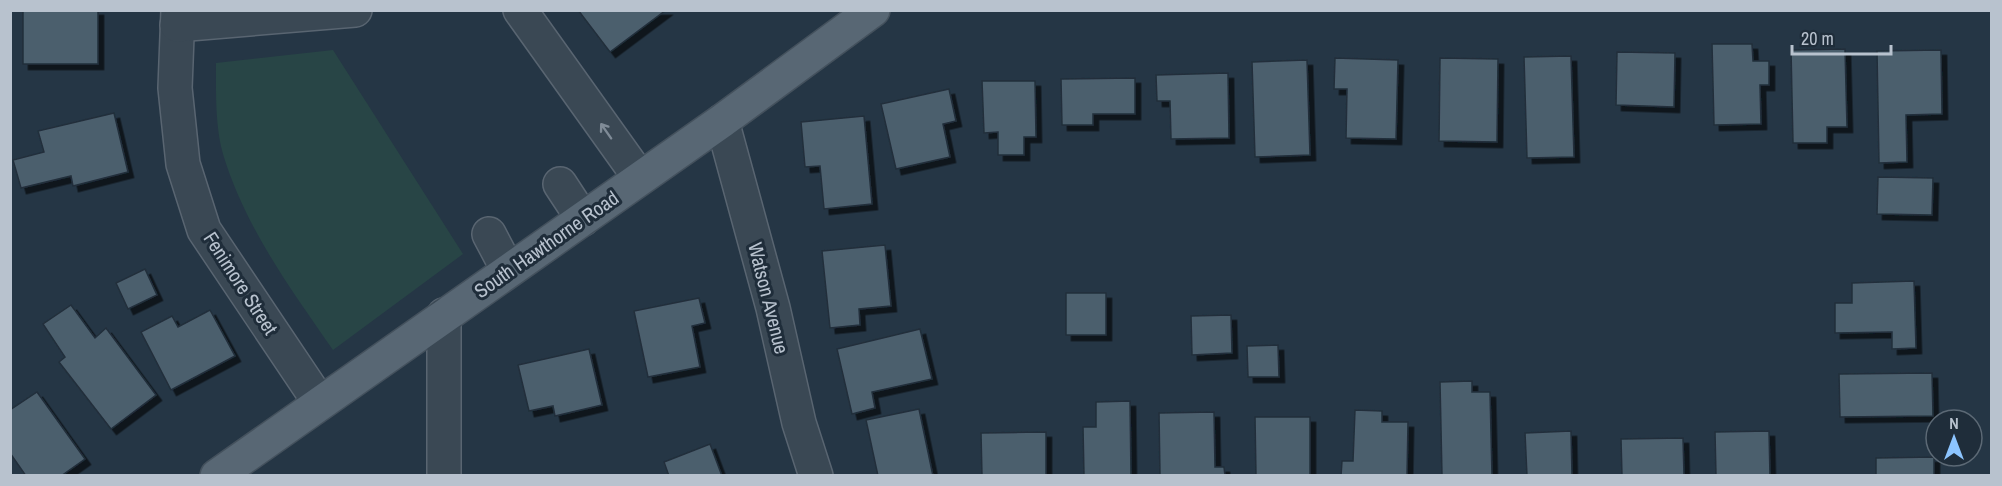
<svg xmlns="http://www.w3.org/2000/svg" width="2002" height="486" font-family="'Archivo Narrow',sans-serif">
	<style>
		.green { fill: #284546 }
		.building { fill: #4c5e6d; stroke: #212f3b; stroke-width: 1.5; filter: url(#shadow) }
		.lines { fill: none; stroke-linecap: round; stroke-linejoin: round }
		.minor-casing { stroke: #596571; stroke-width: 36 }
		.major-casing { stroke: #44515d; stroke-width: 36 }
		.minor { stroke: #3a4854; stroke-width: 33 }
		.major { stroke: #586774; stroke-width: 33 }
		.oneway { stroke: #7f8b97 }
		.labels { text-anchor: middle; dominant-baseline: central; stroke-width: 6; stroke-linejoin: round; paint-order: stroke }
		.street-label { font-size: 20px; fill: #b8c2ce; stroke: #1f2d3a }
	</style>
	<defs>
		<filter id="shadow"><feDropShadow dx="5.5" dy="5.5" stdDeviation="0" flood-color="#0009"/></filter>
	</defs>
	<rect width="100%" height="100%" fill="#253645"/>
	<path class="green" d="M333,50L463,254L333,350C290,288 245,227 223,154C215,126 216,92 216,63Z"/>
	<g class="building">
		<rect x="23" y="10" width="75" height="54"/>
		<path d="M578,10H666L610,52Z"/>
		<path d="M1712,44H1752L1753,61H1769V85H1760L1761,124L1714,125Z"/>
		<path d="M1845,49L1847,127H1827V143H1793L1791,50Z"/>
		<path d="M1941,50L1942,114L1906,115L1907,162L1879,163L1877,51Z"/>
		<path d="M1617,52L1675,53L1674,107L1616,105Z"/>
		<path d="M1571,56L1574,157L1527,158L1524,57Z"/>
		<path d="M1335,58L1398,60L1396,139L1346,138L1347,89H1334Z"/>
		<path d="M1440,58L1498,59L1497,142L1439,141Z"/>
		<path d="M1307,60L1310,155L1255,157L1252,62Z"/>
		<path d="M1228,73L1229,138L1171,139L1170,101H1157L1156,75Z"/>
		<path d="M1135,78V114H1093V125H1062L1061,79Z"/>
		<path d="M982,81H1035L1036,137H1024V155H998V132L984,133Z"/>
		<path d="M949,89L956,121L943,124L950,157L896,169L881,104Z"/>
		<path d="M114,113L128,172L73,186L71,176L21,188L13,160L44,152L38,131Z"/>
		<path d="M864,116L872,204L824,209L820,166L805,167L801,122Z"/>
		<path d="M1878,177L1933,178L1932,215L1877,214Z"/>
		<path d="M885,245L891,306L859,309L860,325L830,328L822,251Z"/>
		<path d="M145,269L157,295L128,309L116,283Z"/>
		<path d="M1914,281L1916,348L1892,349V332L1835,333V303H1852V283Z"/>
		<rect x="1066" y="293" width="40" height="42"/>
		<path d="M699,298L705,323L692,326L700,367L648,377L634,311Z"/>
		<path d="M71,305L95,338L106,328L156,395L111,429L59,362L65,357L43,324Z"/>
		<path d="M210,310L235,356L171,390L141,332L172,316L178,327Z"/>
		<path d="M1231,315L1232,353L1192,355L1191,316Z"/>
		<path d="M920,329L932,379L872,392L875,408L852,414L837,349Z"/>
		<path d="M1278,345L1279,377H1248L1247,346Z"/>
		<path d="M589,349L602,405L555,416L553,406L529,411L518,365Z"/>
		<path d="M1932,373L1933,416L1840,417L1839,374Z"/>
		<path d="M1472,381V392H1490L1492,476H1442L1440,382Z"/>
		<path d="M37,392L85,459L61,476H26L10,453V410Z"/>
		<path d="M1130,401L1131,476H1084L1083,427H1096V402Z"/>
		<path d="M919,409L933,476H878L866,420Z"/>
		<path d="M1355,410L1382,411V422H1408L1407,476H1341L1342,461H1353Z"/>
		<path d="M1214,412L1215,467H1224L1225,476H1160L1159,413Z"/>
		<path d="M1255,417H1310V476H1256Z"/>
		<path d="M1571,431L1572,476H1527L1525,433Z"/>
		<path d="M1769,431L1770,476H1716L1715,432Z"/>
		<path d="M1046,432V476H982L981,433Z"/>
		<path d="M1683,438L1684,476H1622L1621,439Z"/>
		<path d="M710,444L722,476H669L664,462Z"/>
		<path d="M1934,457V476H1876V458Z"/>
	</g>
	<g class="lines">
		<defs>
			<g id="minor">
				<path d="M178,10L175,88L183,164L204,230L320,403"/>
				<path d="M520,10L640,178"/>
				<path d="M177,25L355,10"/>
				<path d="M722,121L773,308L799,423L816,476"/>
				<path d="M560,184L583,219"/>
				<path d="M489,234L508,270"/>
				<path d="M444,315V476"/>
			</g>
			<path id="major" d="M217,476L722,121L873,10"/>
		</defs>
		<use href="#minor" class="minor-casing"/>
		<use href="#major" class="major-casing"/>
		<use href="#minor" class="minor"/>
		<use href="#major" class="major"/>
	</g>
	<defs><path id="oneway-shaft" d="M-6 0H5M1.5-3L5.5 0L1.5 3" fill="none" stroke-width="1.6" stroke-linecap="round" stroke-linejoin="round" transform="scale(1.5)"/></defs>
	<use class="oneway" href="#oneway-shaft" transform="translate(606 131) rotate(-125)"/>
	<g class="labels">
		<g class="street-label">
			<text transform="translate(546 244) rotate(-35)">South Hawthorne Road</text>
			<text transform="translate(241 283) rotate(57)">Fenimore Street</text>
			<text transform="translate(769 298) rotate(76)">Watson Avenue</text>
		</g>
	</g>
	<rect width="2002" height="486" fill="none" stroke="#b8c2ce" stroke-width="24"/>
	<g transform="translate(1954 438)"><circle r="28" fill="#1f2d3a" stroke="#5c6975" stroke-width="1.5"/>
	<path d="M0-4.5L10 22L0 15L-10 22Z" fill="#8cc4fe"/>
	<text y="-9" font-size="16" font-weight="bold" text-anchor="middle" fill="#b8c2ce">N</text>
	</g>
	<path d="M1792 45v9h99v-9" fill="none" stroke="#b8c2ce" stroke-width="3"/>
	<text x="1801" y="45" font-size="18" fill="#b8c2ce" stroke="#1f2d3a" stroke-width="4.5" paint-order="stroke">20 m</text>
</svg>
